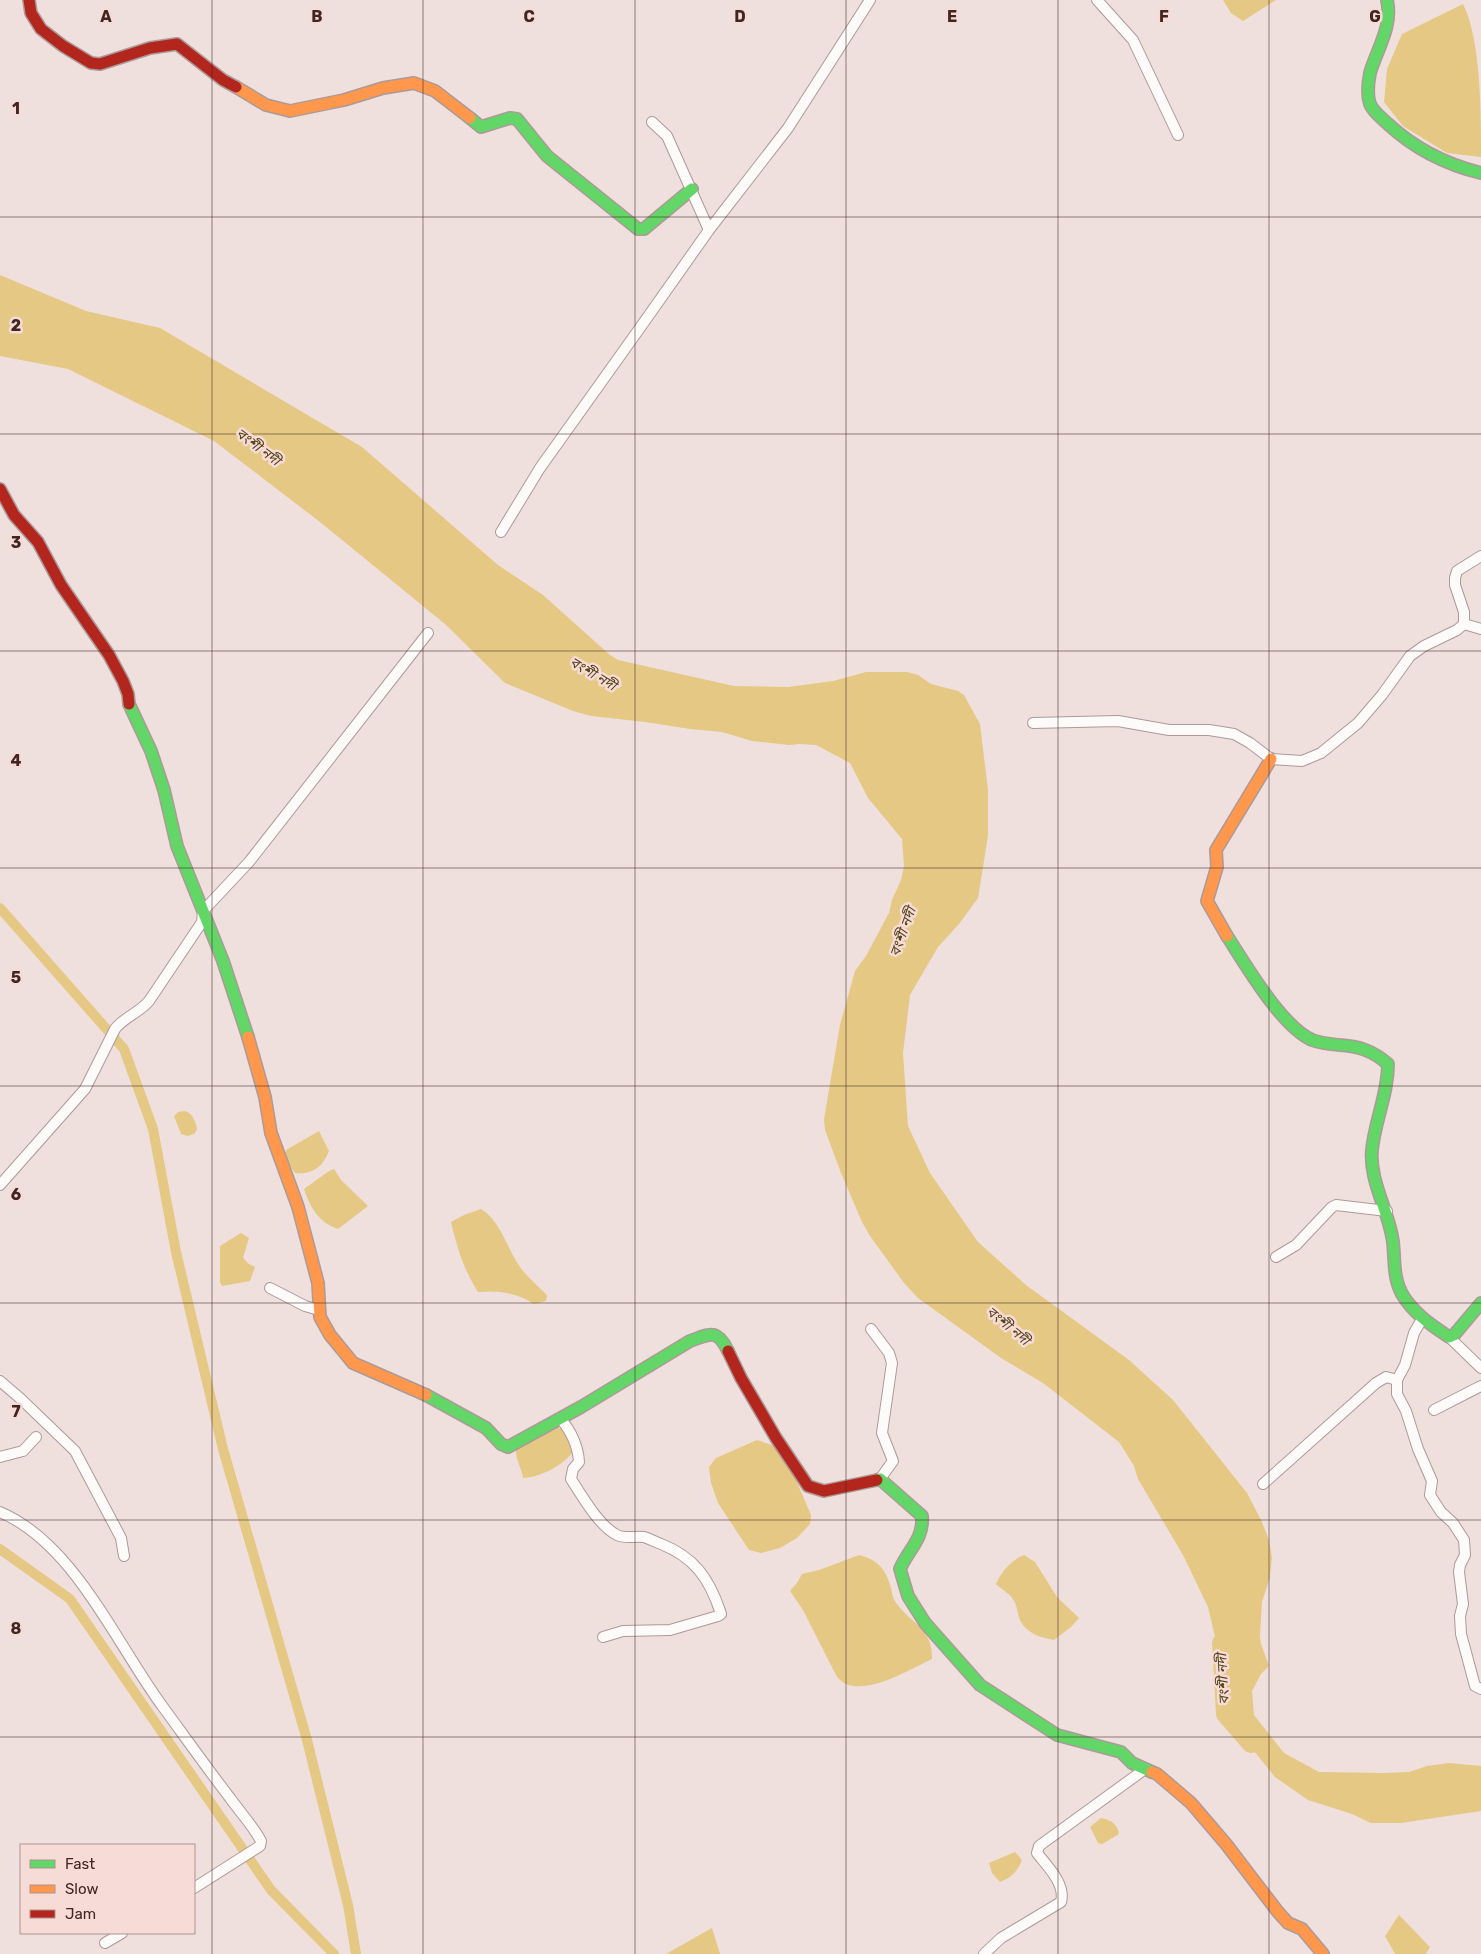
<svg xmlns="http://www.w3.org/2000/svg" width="1481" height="1954" font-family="Rubik,'Noto Sans Bengali',sans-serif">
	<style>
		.water { fill: #e5c883 }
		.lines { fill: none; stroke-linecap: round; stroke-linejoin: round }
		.canal { stroke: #e5c883; stroke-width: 10 }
		.river { stroke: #e5c883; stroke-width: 18 }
		.street-casing { stroke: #ac9a98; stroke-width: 12 }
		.fast-casing { stroke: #ac9a98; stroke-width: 14 }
		.slow-casing { stroke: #ac9a98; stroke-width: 14 }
		.jam-casing { stroke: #ac9a98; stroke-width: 14 }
		.street { stroke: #fdfafa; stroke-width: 10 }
		.fast { stroke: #63d668; stroke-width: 11 }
		.slow { stroke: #ff974d; stroke-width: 11 }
		.jam { stroke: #b3261e; stroke-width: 11 }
		.grid { fill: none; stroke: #3f2621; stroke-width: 1; stroke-opacity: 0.55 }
		.labels { text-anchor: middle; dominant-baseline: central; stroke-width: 5; stroke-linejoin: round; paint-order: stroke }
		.water-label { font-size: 14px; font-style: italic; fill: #53441b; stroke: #f7dbd6 }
		.grid-label { font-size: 16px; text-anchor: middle; font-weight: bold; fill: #3f2621; stroke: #f7dbd6; stroke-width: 5; stroke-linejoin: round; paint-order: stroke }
	</style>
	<rect width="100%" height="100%" fill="#efe0de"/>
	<g class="water">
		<path d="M1223,0H1276L1243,21L1231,13Z"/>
		<path d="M1463,4C1481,39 1481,114 1481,157L1447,153L1403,126L1384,102L1387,69L1402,34Z"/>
		<path d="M0,275L86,311L160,328L362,447L498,565L543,595L610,655L618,660L734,686L788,687L833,681L866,672H907L918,675L931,684L958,691L964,695L980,724L988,790V835L985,855L978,898L959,924L938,947L910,995L903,1053L908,1126L930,1173L978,1242L1026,1285L1129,1360L1173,1400L1247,1493L1261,1520L1269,1540L1272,1558L1270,1577L1262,1602L1260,1636L1261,1644L1269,1666L1261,1674L1252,1691L1254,1715L1284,1753L1319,1772L1385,1773L1409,1772L1427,1766L1449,1763L1481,1766V1811L1401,1823H1371L1352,1814L1308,1800L1275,1777L1237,1730L1208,1607L1183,1555L1138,1479L1134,1466L1119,1442L1043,1383L1001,1358L918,1298L904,1283L870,1236L862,1222L841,1173L825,1130L824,1119L840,1025L855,971L866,956L889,913L892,900L901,880L904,866L902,839L868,798L850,763L816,745L800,744L789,745L752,741L722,732L690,729L645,722L591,716L573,711L505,683L445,624L320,522L214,441L68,369L0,356Z"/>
		<path d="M185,1111C193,1114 196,1122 197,1130L194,1134L187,1136L181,1134L174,1116L178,1112Z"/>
		<path d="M319,1131L329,1151C323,1167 312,1175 295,1173L285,1158L286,1150Z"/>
		<path d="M334,1169L341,1180L368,1206L338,1229C319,1223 310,1207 304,1189L329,1171Z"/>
		<path d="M481,1209C501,1221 507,1249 520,1267C527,1277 538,1286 547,1295L546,1301L534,1304C517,1293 499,1290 478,1292C464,1270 457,1248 451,1222L464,1215Z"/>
		<path d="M241,1233L249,1238L243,1258L249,1264L255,1267L250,1281L222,1286L220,1282V1246Z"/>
		<path d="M556,1426C568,1433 570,1439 573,1452C562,1466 541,1477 523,1478C522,1469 515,1458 516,1450Z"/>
		<path d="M757,1440L775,1446L796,1480L811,1515L810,1524L797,1538L780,1548L761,1553L749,1550L718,1503L711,1483L709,1467L716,1458Z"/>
		<path d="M859,1555C878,1560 886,1569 891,1588C892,1593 893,1599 896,1603C912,1624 933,1629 932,1659C911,1669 870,1694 846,1684C843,1683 839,1679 837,1677L803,1610L790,1591L797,1583L802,1574L819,1570Z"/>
		<path d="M1024,1555L1035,1562L1057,1597L1079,1618L1071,1627L1054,1640C1041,1638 1026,1633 1020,1620C1017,1614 1018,1607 1014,1601C1010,1593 1002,1590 996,1584C1001,1572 1011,1560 1024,1555Z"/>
		<path d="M1101,1818C1111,1820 1117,1824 1119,1834L1102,1844L1098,1843L1090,1827Z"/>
		<path d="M1015,1852L1022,1860C1017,1872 1012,1877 1000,1882L992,1873L989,1863Z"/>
		<path d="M1399,1915L1430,1947L1426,1954H1395L1385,1936Z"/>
		<path d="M712,1928L720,1954H666Z"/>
	</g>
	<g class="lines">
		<g class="canal">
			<path d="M0,908L124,1049L153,1129L176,1252L223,1449L307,1740L348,1905L356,1954"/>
			<path d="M0,1549L70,1599L271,1890L334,1954"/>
		</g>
		<path class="river" d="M1221,1643L1225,1714L1251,1744"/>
		<defs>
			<g id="street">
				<path d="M1097,0L1133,40L1178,135"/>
				<path d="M652,122L667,136L709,230"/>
				<path d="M501,532L540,468L642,325L709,230L788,128L870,0"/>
				<path d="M1464,624L1481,629"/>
				<path d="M1033,723L1118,721L1169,730H1209L1234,734L1250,743L1271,759L1302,761L1321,753L1358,723L1382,695L1410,656L1424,646L1457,630L1464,624V612L1455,585V578L1457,571L1481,556"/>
				<path d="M0,1185L85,1089L115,1029C124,1017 139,1013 149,1001L202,922L203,911L249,862L428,633"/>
				<path d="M1276,1257L1296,1245L1332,1207L1336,1205L1387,1211"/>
				<path d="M270,1288L305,1306L319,1310"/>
				<path d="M1422,1319L1414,1333L1405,1365L1397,1380V1394L1406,1411L1418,1449L1432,1481L1430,1495L1441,1512L1453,1523L1464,1540L1465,1555L1460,1565L1459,1572L1463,1604L1460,1616L1461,1634L1475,1686L1481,1689"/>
				<path d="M871,1329L889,1353L892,1363L882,1433L893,1461L880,1479"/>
				<path d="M1449,1337L1481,1368"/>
				<path d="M0,1381L21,1399L75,1451L121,1538L124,1556"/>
				<path d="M1434,1410L1481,1386"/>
				<path d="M560,1418C571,1431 578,1445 579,1462L573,1469L571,1479C582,1496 599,1526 617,1535C625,1539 635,1536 644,1537C650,1539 656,1542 661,1544C694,1557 709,1578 720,1611L721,1614L718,1616L670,1630L623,1631L603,1637"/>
				<path d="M0,1457L23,1451L36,1437"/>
				<path d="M1263,1484L1376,1383L1386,1377L1397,1380"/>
				<path d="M0,1512C75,1544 116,1644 163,1707C185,1737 207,1768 230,1798C240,1812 253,1826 261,1841L260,1846L194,1888"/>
				<path d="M105,1943L122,1933"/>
				<path d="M984,1954L1001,1938L1061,1902C1066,1884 1047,1866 1037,1853L1039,1846L1145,1769"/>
			</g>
			<g id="fast">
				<path d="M1387,0C1393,26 1377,49 1370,73C1368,83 1367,95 1370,104C1373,112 1382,118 1388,124C1415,149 1444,164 1481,173"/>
				<path d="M470,118L481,127L510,118L517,119L547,156L638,229H644L692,189"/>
				<path d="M129,704L151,751L164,790L177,846L223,961L248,1037"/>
				<path d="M1227,936C1246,965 1281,1026 1312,1040C1320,1043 1330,1044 1339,1045C1359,1046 1373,1051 1388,1064C1388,1094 1375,1120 1372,1150C1369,1181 1389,1211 1393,1242C1395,1260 1393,1278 1402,1294C1413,1313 1431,1325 1449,1337L1454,1335L1481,1303"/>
				<path d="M426,1395L486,1428L501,1444L508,1447L581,1407L690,1341C710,1334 717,1328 728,1351"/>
				<path d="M877,1480L880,1479L922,1516C924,1539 908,1550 900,1569L908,1596L925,1623L980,1685L1057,1735L1121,1752L1132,1763L1152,1772"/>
			</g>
			<g id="slow">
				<path d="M236,87L266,105L290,111L344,100L383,88L414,83L435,91L470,118"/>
				<path d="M1227,936L1207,901L1217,867L1216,850L1271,759"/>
				<path d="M248,1037L265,1097L271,1133L298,1207L318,1283L320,1317L330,1335L353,1363L426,1395"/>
				<path d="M1152,1772L1157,1774L1191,1803L1226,1844L1278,1912L1288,1923L1302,1929L1323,1954"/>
			</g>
			<g id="jam">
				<path d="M29,0L31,13L41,29L63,46L91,63L100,64L150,48L177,44L223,80L236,87"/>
				<path d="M0,489L14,515L38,542L61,585L109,655L123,681L128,694L129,704"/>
				<path d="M728,1351L741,1378L776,1438L808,1486L824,1491L877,1480"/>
			</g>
		</defs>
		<use href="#street" class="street-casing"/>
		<use href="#fast" class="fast-casing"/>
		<use href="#slow" class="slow-casing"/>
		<use href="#jam" class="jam-casing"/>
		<use href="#street" class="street"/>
		<use href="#fast" class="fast"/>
		<use href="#slow" class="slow"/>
		<use href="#jam" class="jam"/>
	</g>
	<path class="grid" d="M212,0V1954M423,0V1954M635,0V1954M846,0V1954M1058,0V1954M1269,0V1954M0,217H1481M0,434H1481M0,651H1481M0,868H1481M0,1086H1481M0,1303H1481M0,1520H1481M0,1737H1481"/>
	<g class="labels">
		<g class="water-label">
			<text transform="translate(258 447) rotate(37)">বংশী নদী</text>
			<text transform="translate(593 674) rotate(31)">বংশী নদী</text>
			<text transform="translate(903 932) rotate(-70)">বংশী নদী</text>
			<text transform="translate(1008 1326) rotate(40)">বংশী নদী</text>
			<text transform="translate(1223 1679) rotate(-93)">বংশী নদী</text>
		</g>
	</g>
	<g class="grid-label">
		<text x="106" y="22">A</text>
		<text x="317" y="22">B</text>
		<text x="529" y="22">C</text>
		<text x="740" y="22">D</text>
		<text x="952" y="22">E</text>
		<text x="1164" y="22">F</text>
		<text x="1375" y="22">G</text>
		<text x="16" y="114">1</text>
		<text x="16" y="331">2</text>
		<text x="16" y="548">3</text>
		<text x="16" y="766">4</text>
		<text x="16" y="983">5</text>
		<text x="16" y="1200">6</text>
		<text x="16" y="1417">7</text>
		<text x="16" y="1634">8</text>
	</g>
	<rect x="20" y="1844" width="175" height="90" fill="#f7dbd6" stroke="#ad938e"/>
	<rect x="30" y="1860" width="25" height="8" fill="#63d668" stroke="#ad938e"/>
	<text x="65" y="1869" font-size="15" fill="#3f2621">Fast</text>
	<rect x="30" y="1885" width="25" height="8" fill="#ff974d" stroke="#ad938e"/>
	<text x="65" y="1894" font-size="15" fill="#3f2621">Slow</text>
	<rect x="30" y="1910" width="25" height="8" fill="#b3261e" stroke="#ad938e"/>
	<text x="65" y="1919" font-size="15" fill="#3f2621">Jam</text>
</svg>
